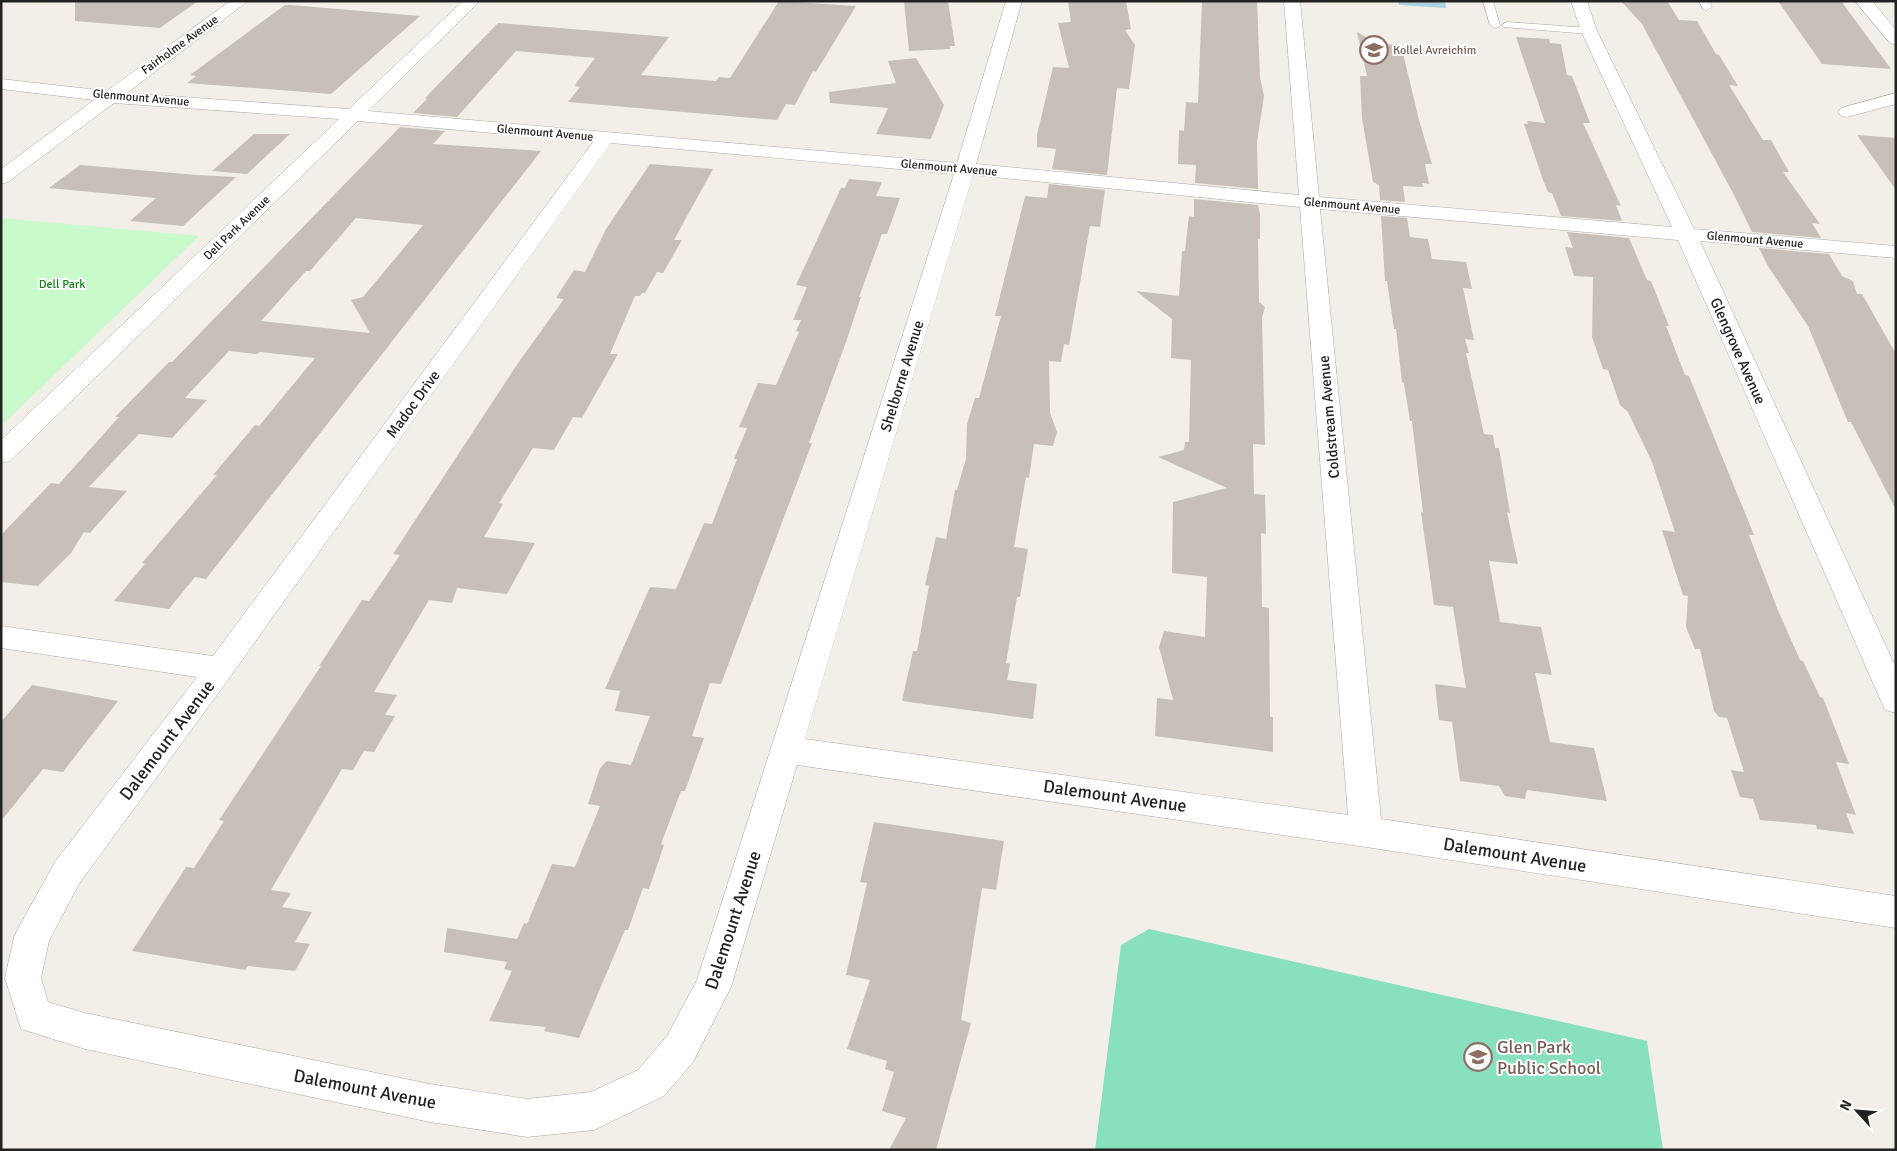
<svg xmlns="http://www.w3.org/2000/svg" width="1897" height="1151" font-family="Signika,sans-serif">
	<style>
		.park { fill: #c8facc }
		.pitch { fill: #88e0be }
		.water { fill: #aad3df }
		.building { fill: #c7bfb8; fill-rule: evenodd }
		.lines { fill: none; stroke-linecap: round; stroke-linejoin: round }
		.lane-casing { stroke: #a9a9a9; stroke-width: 1 }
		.street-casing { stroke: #a9a9a9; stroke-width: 1 }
		.lane { fill: #fff; fill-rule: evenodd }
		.street { fill: #fff; fill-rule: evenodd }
		.labels { text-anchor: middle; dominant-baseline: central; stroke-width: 4; stroke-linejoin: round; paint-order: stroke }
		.far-street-label { font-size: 12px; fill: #222; stroke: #fff }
		.far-education-label { font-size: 12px; fill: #785e54; stroke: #fff; text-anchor: start }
		.far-park-label { font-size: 12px; fill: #0c8416; stroke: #fff }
		.street-label { font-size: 15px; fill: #222; stroke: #fff }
		.near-street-label { font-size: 18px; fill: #222; stroke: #fff }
		.near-education-label { font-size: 18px; fill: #785e54; stroke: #fff; text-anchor: start }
	</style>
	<rect width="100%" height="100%" fill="#f2efe9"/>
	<path class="park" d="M1,218L199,236L1,426Z"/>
	<path class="pitch" d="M1149,929L1647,1041L1663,1150H1095L1121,945Z"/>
	<path class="water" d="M1398,1H1445L1446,8L1399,5Z"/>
	<g class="building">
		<path d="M75,1H198L160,28L75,21Z"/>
		<path d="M779,1L856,6L816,72L813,71L795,105L786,104L777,120L568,102L580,87L575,86L577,82L595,58L516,51L457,117L413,113L427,99L425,98L498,23L669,37L641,75L716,81L719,77L730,78Z"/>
		<path d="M904,1H948L955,46H950V49L909,51Z"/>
		<path d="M1068,1H1126L1131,29L1125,30L1135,45L1129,89L1117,88L1107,175L1052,169L1056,149L1037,147V135L1053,67L1069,68L1058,23L1071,22Z"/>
		<path d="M1202,1H1257L1260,78L1264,96L1257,142L1258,189L1195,183L1196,165L1178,164L1179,130L1184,131L1186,102L1198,103Z"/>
		<path d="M1621,1H1667L1679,20L1697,21L1716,54L1719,55L1738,86L1729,85L1763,140H1771L1789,172H1783L1820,224L1812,223L1821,238L1752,232L1734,195L1642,24Z"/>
		<path d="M1778,1H1841L1891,69L1822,64Z"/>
		<path d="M285,5H291L420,16L331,94L187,83L196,76L190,75Z"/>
		<path d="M1357,32L1379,44L1401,45L1419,120L1432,164H1425L1429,184L1422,183L1423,187L1403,186L1405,202L1380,200L1379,185L1373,182L1362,118L1360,76H1367Z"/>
		<path d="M1516,37L1549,39L1550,43L1561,44L1567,75L1572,76L1590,123H1583L1621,206L1616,205L1622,221L1561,216L1552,193L1548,192L1543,180L1524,124H1528L1527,121L1545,123Z"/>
		<path d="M916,58L944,105L931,139L876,134L888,108L830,103L829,92L896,83L888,61Z"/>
		<path d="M400,127L445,131L433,144L541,151L206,579L195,577L169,609L114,601L145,564L142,563L217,475H213L255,425L259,426L315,358L260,352L257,354L229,351L185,398L207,400L172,438L139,434L89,487L127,491L90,533L84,532L71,553L38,586L1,582V535L51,483L59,484L119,417H115L169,362H172ZM356,218L423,225L363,297L351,300L370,333L261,321L306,271H310Z"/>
		<path d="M254,134H290L247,174L212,171Z"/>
		<path d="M1857,135L1896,138V190Z"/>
		<path d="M650,164L713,169L674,240H682L663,273L657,272L645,293H642L640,296H635L610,354H618L582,418L573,417L554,450L533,448L499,503L503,504L484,537L535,543L507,594L457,588L452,603L429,600L374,692L397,695L385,715L395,716L374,752L364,751L353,770L342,769L271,890L291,893L282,907L312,912L295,942L310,944L295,971L248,966L245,970L132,951L186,867L194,868L224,821L219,820L321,666H319L362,600L369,601L400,555L393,554L518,363L564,299L556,298L574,270L585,272L606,229Z"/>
		<path d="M80,165L197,175L236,177L183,226L130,221L156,198L49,188Z"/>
		<path d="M849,179L882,182L876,196L900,198L887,234H882L859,297H861L846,342L809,443H812L721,684L710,683L692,736L704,738L685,791H681L661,844L664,845L649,889L643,888L628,930H625L579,1038L544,1031L546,1027L489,1021L512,971L504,969L507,962L444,952L447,928L517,939L524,923L527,924L552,864L575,867L600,806L588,804L600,768L607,761L631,765L650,716L615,711L620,691L605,689L650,587L676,589L704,523L712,524L737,459H734L747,428L739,427L758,383L776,385L799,332L796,331L801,320H793L807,287L796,285L841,188H845Z"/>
		<path d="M1049,184L1105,190L1100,227L1090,226L1069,345L1064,344L1061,362L1049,361L1050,413L1057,432L1053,446L1034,444L1029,478L1026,477L1014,547L1028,549L1020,597H1017L1006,663L1010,664L1007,680L1037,684L1033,719L902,701L913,651H917L929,586L925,585L936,537L946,539L955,490H957L966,458L967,424L975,398H979L1001,316H995L1025,196L1047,198Z"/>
		<path d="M1194,199L1258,205L1260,214V239H1258L1259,302L1265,307L1262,318L1265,445L1253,444L1254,494L1265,495L1266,534L1261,533L1262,607L1269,608L1270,717H1273V752L1155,736L1157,698L1173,700L1159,647L1164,631L1205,637L1207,577L1172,573L1173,502L1227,488L1158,457L1184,450L1185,442H1189L1191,360L1171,358L1172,319L1136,291L1179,296L1182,251H1185L1189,216L1194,217Z"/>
		<path d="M1381,216L1407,218L1410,237L1428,239L1432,259L1466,262L1472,289L1463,288L1474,340L1465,339L1469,353H1466L1484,434L1493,435L1495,448H1499L1510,513L1507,512L1518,564L1489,561L1500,622L1541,627L1552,675L1535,673L1550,742L1594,748L1607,801L1527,790L1525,799L1505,796L1499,786L1460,781L1452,722L1439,720L1435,684L1466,688L1453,607L1434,605L1421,512L1423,513L1412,421H1410L1404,383L1402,382L1396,329H1394L1387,281H1385Z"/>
		<path d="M1567,232L1629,238L1647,280L1651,281L1669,326H1666L1685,375L1689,376L1754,535H1749L1777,608L1800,660L1803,661L1820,697L1823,698L1849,764L1836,762L1856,815L1846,813L1854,834L1817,829L1816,825L1760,820L1753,799L1740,797L1731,770L1744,772L1727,718L1719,717L1714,711L1700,649H1695L1686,627L1688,596L1683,595L1662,530L1675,532L1652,462L1628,412L1620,405L1608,370L1603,369L1592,337L1593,277L1574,276L1565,247L1573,248Z"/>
		<path d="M1759,248L1829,254L1842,276L1853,281L1857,294H1862L1896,354V510L1851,422H1848L1808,326L1768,266Z"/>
		<path d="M32,685L118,701L63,772L43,769L1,821V722Z"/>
		<path d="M874,822L1004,841L996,890L982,888L961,1020L971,1023L936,1150H889L906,1118L882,1111L894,1072L885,1069L887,1061L847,1049L870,980L846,975L867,883L860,882Z"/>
	</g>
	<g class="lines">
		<defs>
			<g id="lane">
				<path d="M1483,1H1493L1500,25L1499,27L1495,28L1490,25Z"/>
				<path d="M1699,1H1709L1712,7L1707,10L1703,9Z"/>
				<path d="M1507,22L1589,28L1595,31L1589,34L1503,27L1502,25Z"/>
			</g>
			<g id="street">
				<path d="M230,1H248L127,93L349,109L463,1H480L368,111L957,163L1006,1H1022L976,164L1299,195L1284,1H1300L1319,197L1672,227L1581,31L1571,1H1587L1597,31L1694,229L1896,246V258L1700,241L1896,668V713L1885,710L1881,701L1678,240L1320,209L1381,819L1896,896V928L1366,847L797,765L731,987L693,1062L664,1096L594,1130L527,1137L430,1122L85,1049L21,1029L5,978L14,937L20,925L55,862L197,677L1,648V626L213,656L593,142L358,121L10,461L1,463V440L339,119L114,103L8,182L1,184V169L94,100L1,89V79L107,91ZM611,143L954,174L697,980L667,1036L638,1070L591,1092L527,1099L430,1084L85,1013L48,1002L41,978L49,941L79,884L230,677ZM973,175L1300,207L1348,815L805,739Z"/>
				<path d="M1855,1H1872L1896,30V45L1890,43Z"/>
				<path d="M1896,93V104L1847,117L1841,116L1838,112L1841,108Z"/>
			</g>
		</defs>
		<use href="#lane" class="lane-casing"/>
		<use href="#street" class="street-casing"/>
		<use href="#lane" class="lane"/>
		<use href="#street" class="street"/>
	</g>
	<defs>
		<symbol id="university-ring" viewBox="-11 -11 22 22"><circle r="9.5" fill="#fff" stroke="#8d6e63" stroke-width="1.5"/><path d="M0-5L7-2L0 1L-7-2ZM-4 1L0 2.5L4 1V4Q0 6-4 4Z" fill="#8d6e63"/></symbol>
		<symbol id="school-ring" viewBox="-11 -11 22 22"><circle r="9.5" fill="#fff" stroke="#8d6e63" stroke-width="1.5"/><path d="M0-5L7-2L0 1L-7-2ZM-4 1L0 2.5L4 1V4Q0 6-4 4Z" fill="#8d6e63"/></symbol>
	</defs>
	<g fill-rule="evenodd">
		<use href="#university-ring" x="1358" y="34" width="32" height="32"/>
		<use href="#school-ring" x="1462" y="1041" width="32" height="32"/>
	</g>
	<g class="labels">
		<g class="far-street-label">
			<text transform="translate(180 45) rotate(-36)">Fairholme Avenue</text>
			<text transform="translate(141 98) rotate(5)">Glenmount Avenue</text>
			<text transform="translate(545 133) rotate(5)">Glenmount Avenue</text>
			<text transform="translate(949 168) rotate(5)">Glenmount Avenue</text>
			<text transform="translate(1352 206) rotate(5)">Glenmount Avenue</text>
			<text transform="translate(237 228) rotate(-44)">Dell Park Avenue</text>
			<text transform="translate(1755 240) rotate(5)">Glenmount Avenue</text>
		</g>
		<g class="far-education-label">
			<text x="1393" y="50">Kollel Avreichim</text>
		</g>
		<g class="far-park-label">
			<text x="62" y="284">Dell Park</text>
		</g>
		<g class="street-label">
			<text transform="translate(1738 351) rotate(66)">Glengrove Avenue</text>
			<text transform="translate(902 376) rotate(-73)">Shelborne Avenue</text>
			<text transform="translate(413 404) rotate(-54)">Madoc Drive</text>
			<text transform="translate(1329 417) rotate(-95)">Coldstream Avenue</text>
		</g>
		<g class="near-street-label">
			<text transform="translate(167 740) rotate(-53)">Dalemount Avenue</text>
			<text transform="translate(1115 796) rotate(8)">Dalemount Avenue</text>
			<text transform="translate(1515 855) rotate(9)">Dalemount Avenue</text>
			<text transform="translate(733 920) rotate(-72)">Dalemount Avenue</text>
			<text transform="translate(365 1089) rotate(11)">Dalemount Avenue</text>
		</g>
		<g class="near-education-label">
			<text x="1497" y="1047">Glen Park<tspan x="1497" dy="21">Public School</tspan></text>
		</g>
	</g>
	<rect width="1897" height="1151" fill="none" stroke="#222222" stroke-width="5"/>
	<g transform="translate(1857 1111) rotate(296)" stroke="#ffffff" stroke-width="4" paint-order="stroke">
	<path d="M0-4L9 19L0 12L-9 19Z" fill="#222222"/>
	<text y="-8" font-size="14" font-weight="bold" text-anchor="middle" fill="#222222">N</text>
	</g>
</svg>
